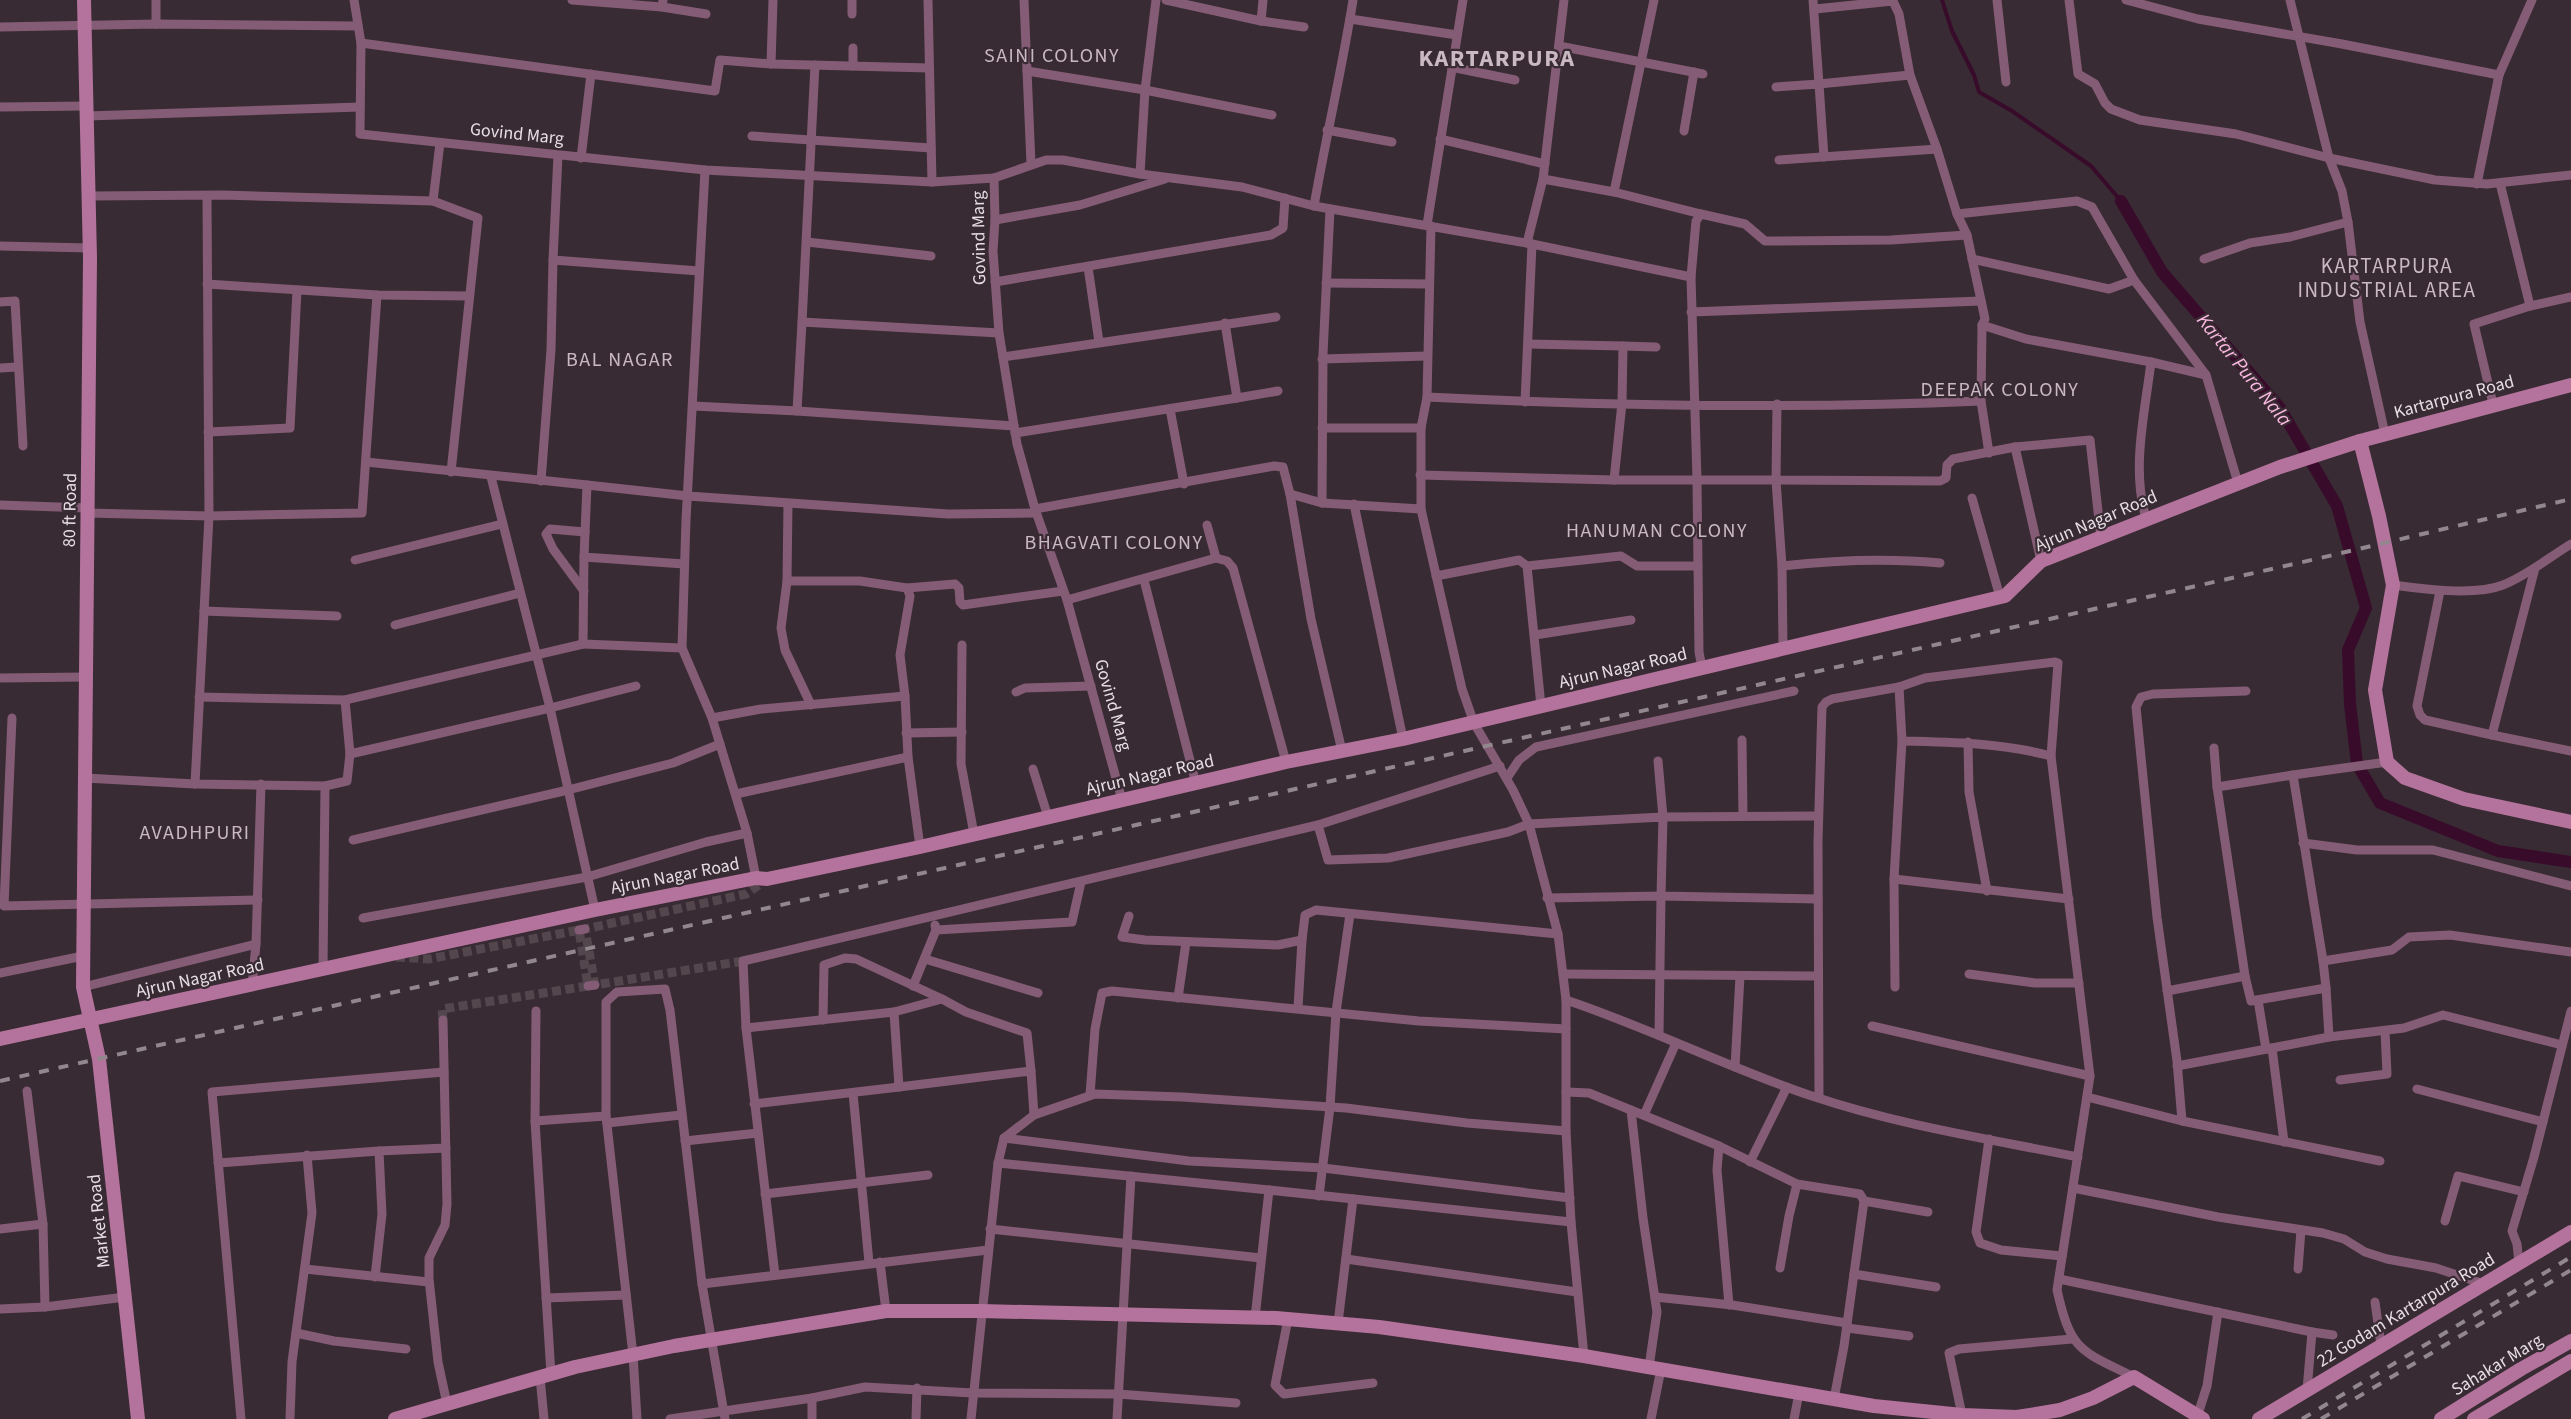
<svg xmlns="http://www.w3.org/2000/svg" width="2571" height="1419" font-family="'Source Sans 3',sans-serif">
	<style>
		.lines { fill: none; stroke-linecap: round; stroke-linejoin: round }
		.stream { stroke: #380b2b; stroke-width: 4 }
		.canal { stroke: #380b2b; stroke-width: 12 }
		.street-tunnel { stroke: #53464d; stroke-width: 9; stroke-dasharray: 9 4.5; stroke-linecap: butt }
		.street { stroke: #855c75; stroke-width: 9 }
		.secondary { stroke: #b4739c; stroke-width: 14 }
		.rail { stroke: #93878e; stroke-width: 4; stroke-dasharray: 10 10; stroke-linecap: butt }
		.labels { text-anchor: middle; dominant-baseline: central; stroke-width: 4.5; stroke-linejoin: round; paint-order: stroke }
		.street-label { font-size: 18px; fill: #e7dde3; stroke: #392b33 }
		.neighbourhood-label { font-size: 20px; letter-spacing: 1.5px; fill: #cab8c2; stroke: #392b33 }
		.water-label { font-size: 20px; font-style: italic; fill: #f9b8df; stroke: #392b33 }
		.quarter-label { font-size: 21px; letter-spacing: 1.5px; fill: #cab8c2; stroke: #392b33 }
		.district-label { font-size: 24px; font-weight: bold; letter-spacing: 1.5px; fill: #cab8c2; stroke: #392b33 }
	</style>
	<rect width="100%" height="100%" fill="#392b33"/>
	<g class="lines">
		<path class="stream" d="M1942,0L1952,31L1974,75L1979,92L2012,111L2091,166L2121,201"/>
		<path class="canal" d="M2121,201L2162,272L2280,408L2337,506L2366,608L2348,650L2350,704L2357,764L2380,803L2498,851L2571,862"/>
		<g class="street-tunnel">
			<path d="M396,957L429,959L579,930L588,986L442,1009L443,1020"/>
			<path d="M743,961L595,985L585,929L746,894L767,879"/>
		</g>
		<g class="street">
			<path d="M156,0V24"/>
			<path d="M354,0L361,43L360,134L705,170L932,182L994,178L1046,160H1063L1140,174L1242,187L1314,206L1532,244"/>
			<path d="M572,0L662,7"/>
			<path d="M663,0L662,7L706,14"/>
			<path d="M773,0L771,64L929,68"/>
			<path d="M928,0L932,182"/>
			<path d="M1024,0L1031,164"/>
			<path d="M1166,0L1261,21L1263,0"/>
			<path d="M1813,0L1819,84L1910,75L1937,149L1957,214L1967,235L1985,319L1982,325"/>
			<path d="M1997,0L2006,82"/>
			<path d="M2069,0L2078,74L2095,84L2105,103L2111,109L2140,120L2236,134L2329,158L2435,180L2487,184L2571,175"/>
			<path d="M2126,0L2198,19L2342,44L2499,75"/>
			<path d="M2290,0L2329,158L2342,191L2348,222L2360,322L2385,434"/>
			<path d="M1815,9L1893,1L1899,14L1910,75"/>
			<path d="M852,14V0"/>
			<path d="M1350,19L1457,35"/>
			<path d="M1261,21L1304,27"/>
			<path d="M0,27L156,24L358,26"/>
			<path d="M361,43L715,91L720,60L771,64"/>
			<path d="M1559,46L1703,74"/>
			<path d="M853,48V66"/>
			<path d="M815,65L802,322L999,333"/>
			<path d="M1451,67L1515,80"/>
			<path d="M1027,71L1145,90L1272,115"/>
			<path d="M1776,87L1819,84L1824,157"/>
			<path d="M0,107L87,106"/>
			<path d="M87,116L360,107"/>
			<path d="M1327,130L1392,142"/>
			<path d="M1684,131L1694,72"/>
			<path d="M752,136L931,148"/>
			<path d="M1440,139L1545,164"/>
			<path d="M558,155L553,260L699,271"/>
			<path d="M581,158L591,74"/>
			<path d="M1779,160L1937,149"/>
			<path d="M705,170L686,520L682,648L712,718L747,833L756,878"/>
			<path d="M1140,174L1145,90L1156,0"/>
			<path d="M994,178L995,220L993,251L999,333L1017,444L1035,509L1067,600L1122,800"/>
			<path d="M1543,179L1564,0"/>
			<path d="M2500,183L2530,306L2571,297"/>
			<path d="M2477,184L2499,75L2532,0"/>
			<path d="M1614,192L1701,214"/>
			<path d="M89,196L223,195L433,201L478,218L451,472"/>
			<path d="M433,201L440,143"/>
			<path d="M1314,206C1326,137 1342,69 1353,0"/>
			<path d="M1957,214L2077,201L2092,207L2134,280L2206,375L2238,483"/>
			<path d="M995,220L1080,205L1165,179"/>
			<path d="M1427,225L1463,0"/>
			<path d="M807,242L931,256"/>
			<path d="M1527,243L1543,179L1614,192L1654,0"/>
			<path d="M0,246L90,248"/>
			<path d="M1972,259L2109,289L2134,280"/>
			<path d="M2204,259L2250,243L2290,237L2348,222"/>
			<path d="M1088,267L1099,342"/>
			<path d="M995,282L1271,235L1283,228L1285,198"/>
			<path d="M1326,283L1429,284"/>
			<path d="M207,284L377,295L469,296"/>
			<path d="M0,302L15,301L23,446"/>
			<path d="M1691,312L1981,301"/>
			<path d="M1225,323L1237,398L1278,391"/>
			<path d="M1528,344L1623,346L1622,403L1614,480H1697L1699,652L1702,668"/>
			<path d="M1623,346L1656,347"/>
			<path d="M1003,357L1276,317"/>
			<path d="M1322,359L1427,356"/>
			<path d="M2151,362L2206,375"/>
			<path d="M0,368L17,367"/>
			<path d="M1427,397L1431,226"/>
			<path d="M1525,402L1532,244L1691,277"/>
			<path d="M1777,404L1776,480L1940,481L1946,478L1947,465L1953,459L2015,447L2090,440L2101,538"/>
			<path d="M2493,404L2474,324L2530,306"/>
			<path d="M693,406L797,411L802,322"/>
			<path d="M1170,409L1184,484"/>
			<path d="M797,411L1014,426"/>
			<path d="M1322,428H1421"/>
			<path d="M208,432L290,428L297,290"/>
			<path d="M1015,433L1237,398"/>
			<path d="M2015,447L2041,561"/>
			<path d="M1989,453L1981,401L1982,325L2026,339L2151,362C2145,412 2131,469 2146,518"/>
			<path d="M366,462L587,485"/>
			<path d="M1420,475L1614,480"/>
			<path d="M491,477L550,708L595,910"/>
			<path d="M541,481L551,350L553,260"/>
			<path d="M1972,498L2000,597"/>
			<path d="M1322,503L1323,354L1330,209"/>
			<path d="M788,504L787,581H860L907,588L910,596L900,655L905,696"/>
			<path d="M1354,504L1403,739"/>
			<path d="M0,505L88,508"/>
			<path d="M1035,509L1274,466L1283,467L1290,494"/>
			<path d="M88,513L209,516L362,513L377,295"/>
			<path d="M1207,525L1216,558"/>
			<path d="M584,557L583,644L682,648"/>
			<path d="M355,560L502,524"/>
			<path d="M684,564L584,557L587,485L688,496L948,514L1036,513"/>
			<path d="M1527,566L1541,706"/>
			<path d="M1782,566C1837,560 1885,558 1940,563"/>
			<path d="M2535,568L2492,735L2571,751"/>
			<path d="M1436,576L1519,560L1527,566L1621,556L1637,566H1698"/>
			<path d="M1144,580L1196,784"/>
			<path d="M787,581L781,628L785,650L811,705"/>
			<path d="M2393,585C2422,589 2475,596 2503,585C2528,575 2548,558 2571,544"/>
			<path d="M907,588L955,584L959,588L960,602L963,605L1063,591"/>
			<path d="M584,591L553,549L546,534L550,529L585,532"/>
			<path d="M2440,591L2417,706L2420,715L2425,720L2492,735"/>
			<path d="M1067,600L1216,558L1227,561L1233,568L1286,762"/>
			<path d="M204,611L337,616"/>
			<path d="M395,625L520,593"/>
			<path d="M1535,635L1631,620"/>
			<path d="M962,645L961,764L974,834"/>
			<path d="M1783,647L1782,566L1776,480H1697L1691,277L1696,221L1701,214L1745,224L1765,241L1891,240L1967,235"/>
			<path d="M0,678L86,677"/>
			<path d="M1899,687L1902,741C1953,742 2002,743 2051,756L2090,1076L2057,1290C2071,1352 2080,1350 2134,1377"/>
			<path d="M1016,692L1025,688L1091,686"/>
			<path d="M199,697L345,700L583,644"/>
			<path d="M345,700L350,754L550,708L636,686"/>
			<path d="M12,718L4,906L258,900"/>
			<path d="M712,718L761,709L905,696L908,757L920,847"/>
			<path d="M906,733L962,732"/>
			<path d="M1742,740L1743,816"/>
			<path d="M1902,741L1894,879L2069,899"/>
			<path d="M1968,742L1969,792L1987,891"/>
			<path d="M2214,748L2217,787"/>
			<path d="M1342,751L1311,619L1290,494L1322,503L1421,509"/>
			<path d="M1658,761L1663,817L1818,816"/>
			<path d="M1033,769L1048,817"/>
			<path d="M2293,775L2387,762"/>
			<path d="M85,778L195,784L325,786L323,968"/>
			<path d="M1507,778L1519,760L1536,747L1794,691"/>
			<path d="M195,784L209,516L207,197"/>
			<path d="M325,786L347,781L350,754"/>
			<path d="M736,794L908,757"/>
			<path d="M1318,825L1328,860L1388,858L1508,832L1529,824L1663,817L1661,896L1818,899"/>
			<path d="M353,840L568,790L673,763L720,744"/>
			<path d="M2303,843L2357,850H2433L2571,886"/>
			<path d="M1894,879L1895,987"/>
			<path d="M1547,898L1661,896L1659,1035"/>
			<path d="M1129,916L1122,937L1145,940L1278,945L1302,940L1298,1008"/>
			<path d="M363,918L587,877L706,842L747,833"/>
			<path d="M579,930L585,929"/>
			<path d="M936,930L1072,922L1081,882"/>
			<path d="M1302,940L1305,915L1316,910L1558,934"/>
			<path d="M925,959L1038,993"/>
			<path d="M0,973L83,956"/>
			<path d="M1563,974L1818,976"/>
			<path d="M1969,974L2035,983H2079"/>
			<path d="M2245,976L2217,787L2293,775L2323,961"/>
			<path d="M252,986L256,944L261,784"/>
			<path d="M588,986L595,985"/>
			<path d="M913,986L936,930L935,925"/>
			<path d="M83,987L256,944"/>
			<path d="M2326,988L2329,1037L2404,1028L2443,1015L2562,1045"/>
			<path d="M2167,991L2245,976L2251,1001L2326,988L2323,961L2392,950L2409,937L2450,935L2571,952"/>
			<path d="M1178,998L1186,942"/>
			<path d="M1566,1000C1650,1028 1728,1068 1812,1096C1898,1125 1989,1139 2078,1157"/>
			<path d="M2258,1000L2266,1049"/>
			<path d="M536,1011L535,1121L551,1374"/>
			<path d="M894,1012L942,999L966,1012L1027,1033L1031,1071"/>
			<path d="M443,1020L447,1204L445,1225L429,1258V1279L438,1362L447,1404"/>
			<path d="M823,1020L824,965L845,958L856,959L942,999"/>
			<path d="M1872,1026L2090,1076"/>
			<path d="M746,1028L743,961L1318,825L1500,766"/>
			<path d="M2272,1048L2329,1037"/>
			<path d="M2177,1066L2272,1048L2284,1142"/>
			<path d="M1735,1067L1740,976"/>
			<path d="M2340,1080L2387,1074L2385,1031"/>
			<path d="M899,1087L1031,1071L1034,1115"/>
			<path d="M2417,1089L2543,1122"/>
			<path d="M27,1091L43,1224L45,1307"/>
			<path d="M1566,1092L1589,1093L1719,1146L1797,1184L1860,1194L1864,1201L1844,1346L1834,1399"/>
			<path d="M853,1093L869,1263"/>
			<path d="M1090,1095L1095,1029L1102,993L1112,991L1419,1021L1566,1029"/>
			<path d="M2087,1097L2182,1121L2177,1061L2157,917L2136,707L2141,697L2153,694L2246,691"/>
			<path d="M1819,1098L1818,841L1822,707L1826,702L1832,699L1899,687L1925,678L2055,662L2058,663L2051,756"/>
			<path d="M754,1104L899,1087L894,1012L746,1028L775,1275"/>
			<path d="M1631,1110L1643,1218L1657,1312L1649,1367"/>
			<path d="M1644,1115L1676,1043"/>
			<path d="M535,1121L606,1116"/>
			<path d="M2182,1121L2380,1161"/>
			<path d="M607,1123L681,1115"/>
			<path d="M1004,1138L1189,1161L1323,1168L1570,1198"/>
			<path d="M1989,1139L1976,1232L1980,1243L2001,1250L2062,1256"/>
			<path d="M685,1141L758,1133"/>
			<path d="M1719,1146L1717,1170L1729,1305"/>
			<path d="M1750,1162L1787,1087"/>
			<path d="M218,1163L379,1151"/>
			<path d="M998,1163L1269,1190"/>
			<path d="M2073,1188L2218,1217L2323,1233L2344,1239L2365,1252L2387,1259L2436,1268L2484,1284"/>
			<path d="M765,1194L928,1175"/>
			<path d="M1319,1196L1330,1107L1336,1012L1350,914"/>
			<path d="M1864,1201L1928,1212"/>
			<path d="M2445,1221L2458,1176L2524,1192"/>
			<path d="M0,1229L43,1224"/>
			<path d="M990,1229L1261,1258"/>
			<path d="M1346,1259L1577,1292"/>
			<path d="M880,1262L886,1311"/>
			<path d="M2519,1263L2517,1244L2512,1231L2534,1157L2571,1011"/>
			<path d="M1780,1268L1789,1216L1797,1184"/>
			<path d="M305,1269L429,1282"/>
			<path d="M2298,1269L2301,1230"/>
			<path d="M1854,1274L1936,1287"/>
			<path d="M375,1277L382,1214L379,1151L446,1148"/>
			<path d="M2059,1279L2312,1332L2307,1390"/>
			<path d="M702,1284L988,1250"/>
			<path d="M1655,1297L1732,1305L1847,1323"/>
			<path d="M546,1298L626,1295"/>
			<path d="M2375,1302L2381,1345"/>
			<path d="M0,1309L45,1307L125,1297"/>
			<path d="M1255,1318L1269,1190L1571,1222"/>
			<path d="M1288,1319L1275,1385L1284,1394L1373,1383"/>
			<path d="M1338,1323L1353,1199"/>
			<path d="M1847,1328L1909,1336"/>
			<path d="M2312,1332L2333,1335"/>
			<path d="M296,1333L334,1341L406,1349"/>
			<path d="M1584,1356L1571,1222L1566,1131V1000L1558,934L1529,824L1513,790L1474,723L1462,689L1421,509V428L1427,397C1611,406 1797,409 1981,401"/>
			<path d="M540,1377L544,1419"/>
			<path d="M812,1398V1419"/>
			<path d="M2198,1414L2207,1386L2218,1312"/>
			<path d="M1962,1415L1949,1353L1959,1349L2072,1339"/>
			<path d="M241,1419L212,1092L444,1072"/>
			<path d="M290,1419L292,1362L312,1213L307,1155"/>
			<path d="M637,1419L633,1355L606,1116V1002L617,992L665,989L670,1010L702,1284L725,1419"/>
			<path d="M670,1419L812,1398L865,1387L973,1393L1118,1394L1236,1403"/>
			<path d="M916,1419L917,1388"/>
			<path d="M971,1419L998,1163L1004,1138L1034,1115L1095,1094L1182,1097L1346,1108L1467,1123L1566,1131"/>
			<path d="M1117,1419L1131,1176"/>
			<path d="M1651,1419L1661,1369"/>
			<path d="M1794,1419L1799,1393"/>
		</g>
		<g class="secondary">
			<path d="M84,0L90,258L83,987L99,1059L138,1419"/>
			<path d="M2360,441L2379,516L2393,585L2375,690L2387,762L2405,778L2464,799L2571,822"/>
			<path d="M0,1039L595,910L756,878L767,879L920,847L1286,762L1403,739L2005,596L2041,561L2280,467L2360,441L2571,385"/>
			<path d="M395,1419L575,1367L674,1346L886,1311H981L1276,1318L1379,1327L1584,1356L1874,1406L1962,1415L2017,1417L2060,1410L2093,1398L2134,1377L2203,1419"/>
			<path d="M2259,1419L2571,1232"/>
			<path d="M2441,1419L2521,1369L2571,1341"/>
			<path d="M2474,1419L2571,1361"/>
		</g>
		<g class="rail">
			<path d="M0,1081L2316,559L2571,499"/>
			<path d="M2302,1419L2571,1257"/>
			<path d="M2321,1419L2571,1270"/>
		</g>
	</g>
	<g class="labels">
		<g class="street-label">
			<text transform="translate(517 134) rotate(6)">Govind Marg</text>
			<text transform="translate(979 238) rotate(-91)">Govind Marg</text>
			<text transform="translate(2454 397) rotate(-15)">Kartarpura Road</text>
			<text transform="translate(70 510) rotate(-89)">80 ft Road</text>
			<text transform="translate(2096 521) rotate(-23)">Ajrun Nagar Road</text>
			<text transform="translate(1623 668) rotate(-13)">Ajrun Nagar Road</text>
			<text transform="translate(1113 705) rotate(74)">Govind Marg</text>
			<text transform="translate(1150 775) rotate(-13)">Ajrun Nagar Road</text>
			<text transform="translate(675 876) rotate(-11)">Ajrun Nagar Road</text>
			<text transform="translate(200 978) rotate(-12)">Ajrun Nagar Road</text>
			<text transform="translate(99 1221) rotate(-96)">Market Road</text>
			<text transform="translate(2406 1310) rotate(-31)">22 Godam Kartarpura Road</text>
			<text transform="translate(2497 1365) rotate(-31)">Sahakar Marg</text>
		</g>
		<g class="neighbourhood-label">
			<text x="1052" y="56">SAINI COLONY</text>
			<text x="620" y="360">BAL NAGAR</text>
			<text x="2000" y="390">DEEPAK COLONY</text>
			<text x="1657" y="531">HANUMAN COLONY</text>
			<text x="1114" y="543">BHAGVATI COLONY</text>
			<text x="195" y="833">AVADHPURI</text>
		</g>
		<g class="water-label">
			<text transform="translate(2244 370) rotate(51)">Kartar Pura Nala</text>
		</g>
		<g class="quarter-label">
			<text x="2387" y="266">KARTARPURA<tspan x="2387" dy="24">INDUSTRIAL AREA</tspan></text>
		</g>
		<g class="district-label">
			<text x="1497" y="58">KARTARPURA</text>
		</g>
	</g>
</svg>
